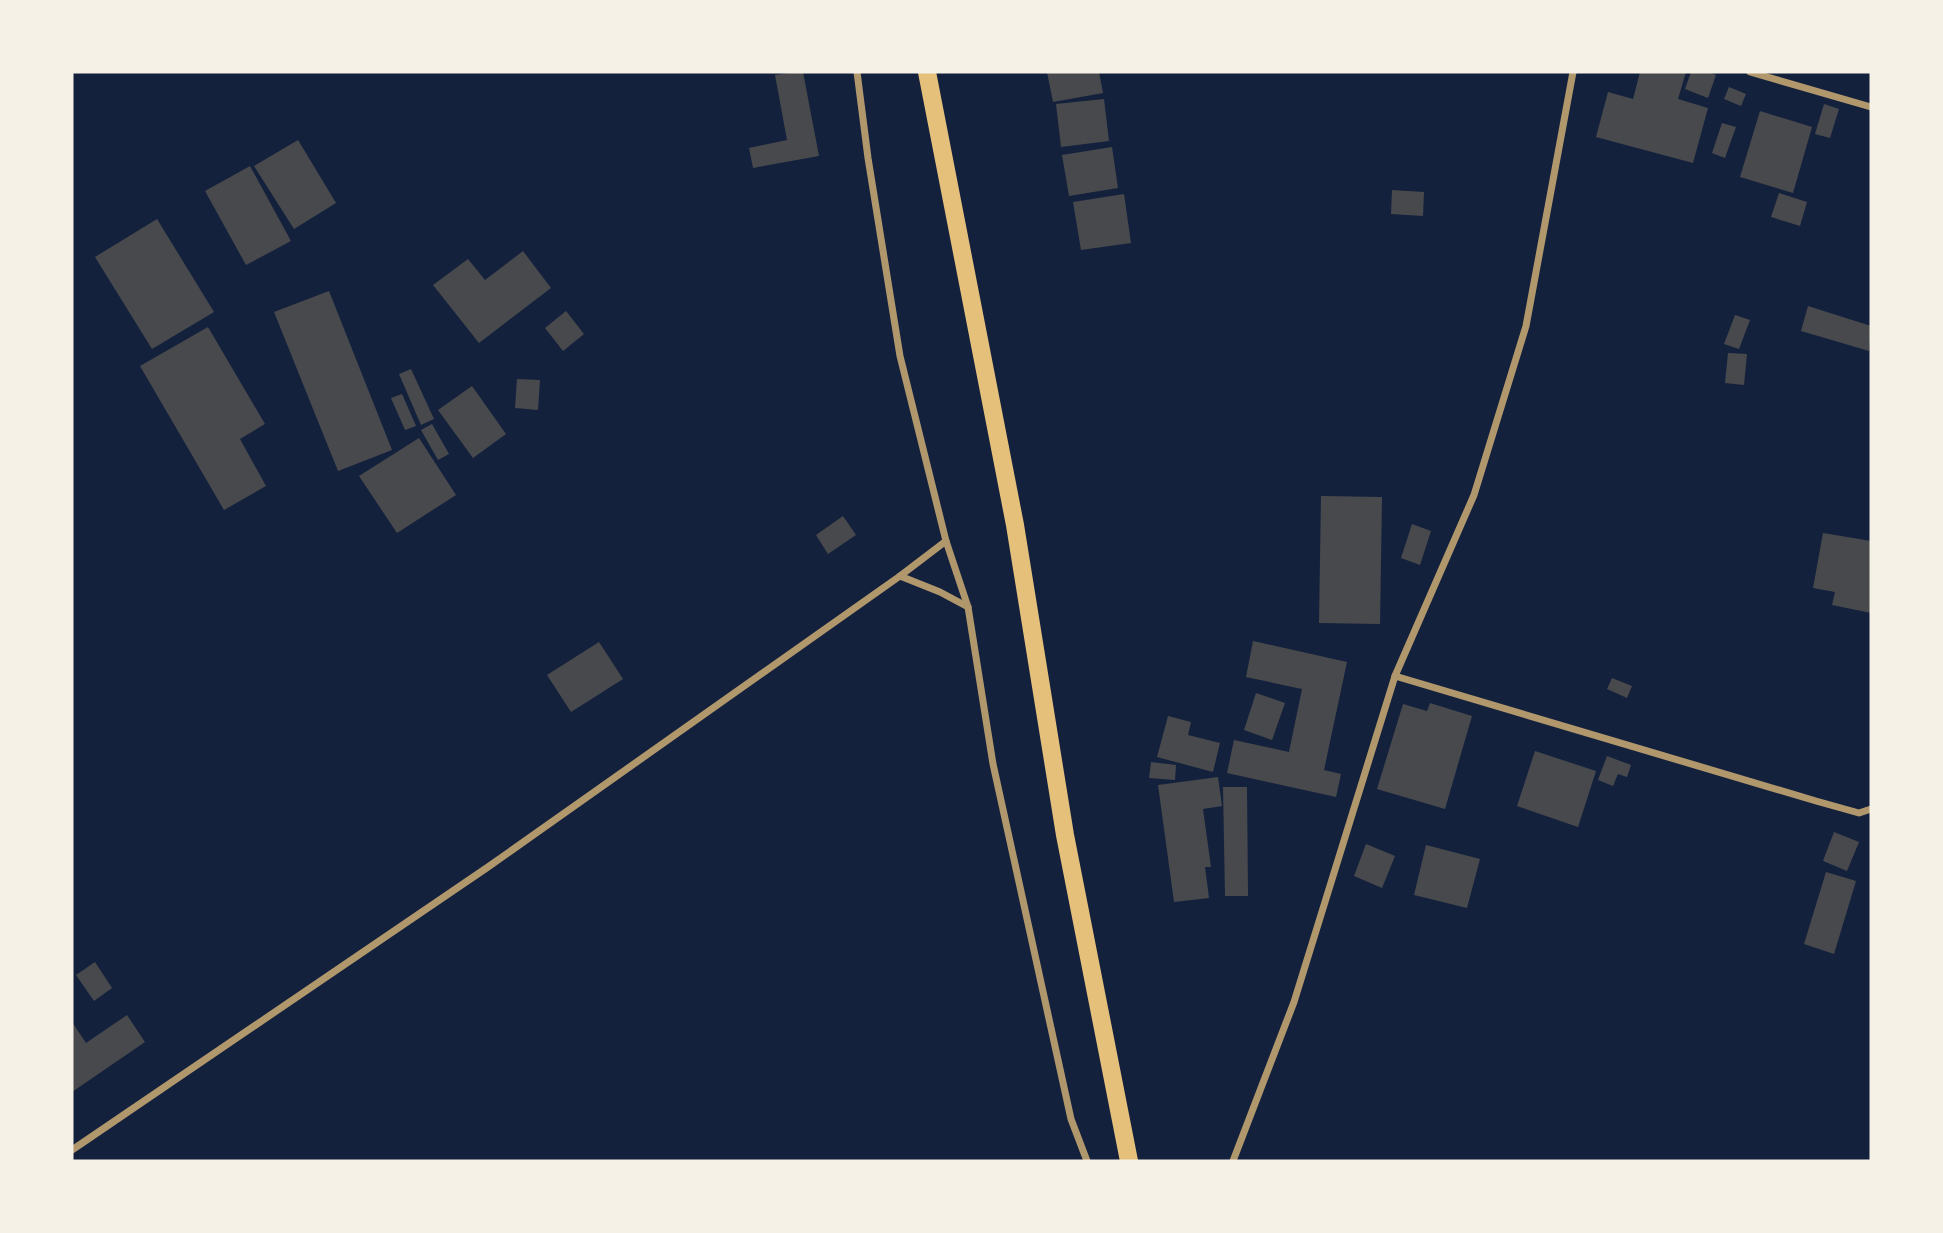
<svg xmlns="http://www.w3.org/2000/svg" width="1943" height="1233" font-family="Signika,sans-serif">
	<style>
		.building { fill: #48494c }
		.lines { fill: none; stroke-linecap: round; stroke-linejoin: round }
		.minor { stroke: #b1986c; stroke-width: 7 }
		.primary { stroke: #e5c07b; stroke-width: 18 }
	</style>
	<rect width="100%" height="100%" fill="#14213d"/>
	<g class="building">
		<path d="M796,72H803L819,156L753,168L749,148L787,140L775,75Z"/>
		<path d="M1047,72H1099L1103,93L1053,102Z"/>
		<path d="M1640,72H1686L1678,99L1708,108L1693,163L1596,137L1608,92L1633,99Z"/>
		<path d="M1691,72H1709L1716,75L1708,98L1685,89Z"/>
		<path d="M1729,87L1746,94L1741,106L1724,99Z"/>
		<path d="M1104,99L1109,141L1061,147L1056,104Z"/>
		<path d="M1824,104L1839,109L1830,138L1815,134Z"/>
		<path d="M1760,111L1812,127L1793,193L1740,177Z"/>
		<path d="M1722,123L1736,127L1725,158L1712,153Z"/>
		<path d="M298,140L336,203L294,229L254,166Z"/>
		<path d="M1112,147L1118,188L1069,196L1062,155Z"/>
		<path d="M250,166L291,241L246,265L205,191Z"/>
		<path d="M1392,190L1424,192L1423,216L1391,214Z"/>
		<path d="M1779,193L1807,202L1800,226L1771,217Z"/>
		<path d="M1124,194L1131,243L1081,250L1073,202Z"/>
		<path d="M157,219L214,312L152,349L95,257Z"/>
		<path d="M523,251L551,288L479,343L433,285L468,259L485,280Z"/>
		<path d="M329,291L392,450L338,471L274,312Z"/>
		<path d="M1808,306L1871,326L1869,351L1801,331Z"/>
		<path d="M566,311L584,334L563,351L545,328Z"/>
		<path d="M1735,315L1750,320L1739,349L1724,344Z"/>
		<path d="M208,327L265,424L240,439L266,486L224,510L140,366Z"/>
		<path d="M1728,353L1747,354L1744,385L1725,383Z"/>
		<path d="M411,369L434,419L421,425L399,374Z"/>
		<path d="M517,379L540,380L538,410L515,408Z"/>
		<path d="M472,386L506,434L473,458L438,410Z"/>
		<path d="M402,394L416,426L405,430L391,398Z"/>
		<path d="M432,424L449,454L438,460L421,430Z"/>
		<path d="M419,438L456,495L397,533L359,476Z"/>
		<path d="M1321,496L1382,497L1380,624L1319,623Z"/>
		<path d="M843,516L856,535L828,554L816,535Z"/>
		<path d="M1412,524L1431,531L1420,565L1401,558Z"/>
		<path d="M1823,533L1871,541V613L1832,605L1835,592L1813,588Z"/>
		<path d="M1253,641L1347,662L1324,770L1341,774L1336,797L1227,773L1234,740L1289,752L1302,689L1246,677Z"/>
		<path d="M599,642L623,679L571,712L547,675Z"/>
		<path d="M1612,678L1632,686L1627,698L1607,689Z"/>
		<path d="M1256,693L1285,703L1272,740L1244,730Z"/>
		<path d="M1430,703L1472,716L1445,809L1377,789L1403,704L1427,711Z"/>
		<path d="M1168,716L1191,722L1188,735L1220,743L1213,772L1157,757Z"/>
		<path d="M1535,751L1596,771L1578,827L1517,806Z"/>
		<path d="M1607,756L1631,765L1627,777L1618,774L1613,786L1598,780Z"/>
		<path d="M1151,762L1176,765L1175,780L1149,778Z"/>
		<path d="M1218,777L1222,806L1203,809L1211,867H1205L1209,898L1174,902L1158,785Z"/>
		<path d="M1223,787H1247L1248,896H1225Z"/>
		<path d="M1834,832L1859,842L1847,871L1823,861Z"/>
		<path d="M1366,844L1395,856L1382,888L1354,876Z"/>
		<path d="M1426,845L1480,859L1467,908L1414,895Z"/>
		<path d="M1826,872L1856,881L1834,954L1804,944Z"/>
		<path d="M95,962L112,988L94,1001L76,975Z"/>
		<path d="M127,1015L145,1042L72,1092V1022L86,1043Z"/>
	</g>
	<g class="lines">
		<g class="minor">
			<path d="M857,72L868,158L900,356L946,541L968,607L993,764L1071,1119L1087,1161"/>
			<path d="M1750,72L1871,107"/>
			<path d="M900,576L946,541"/>
			<path d="M1395,676L1816,801L1859,813L1871,809"/>
			<path d="M72,1150L488,867L900,576L940,592L968,607"/>
			<path d="M1233,1161L1294,1002L1395,676L1474,495L1526,326L1573,72"/>
		</g>
		<path class="primary" d="M927,72L1015,525L1065,835L1129,1161"/>
	</g>
	<rect width="1943" height="1233" fill="none" stroke="#f6f1e7" stroke-width="147"/>
</svg>
